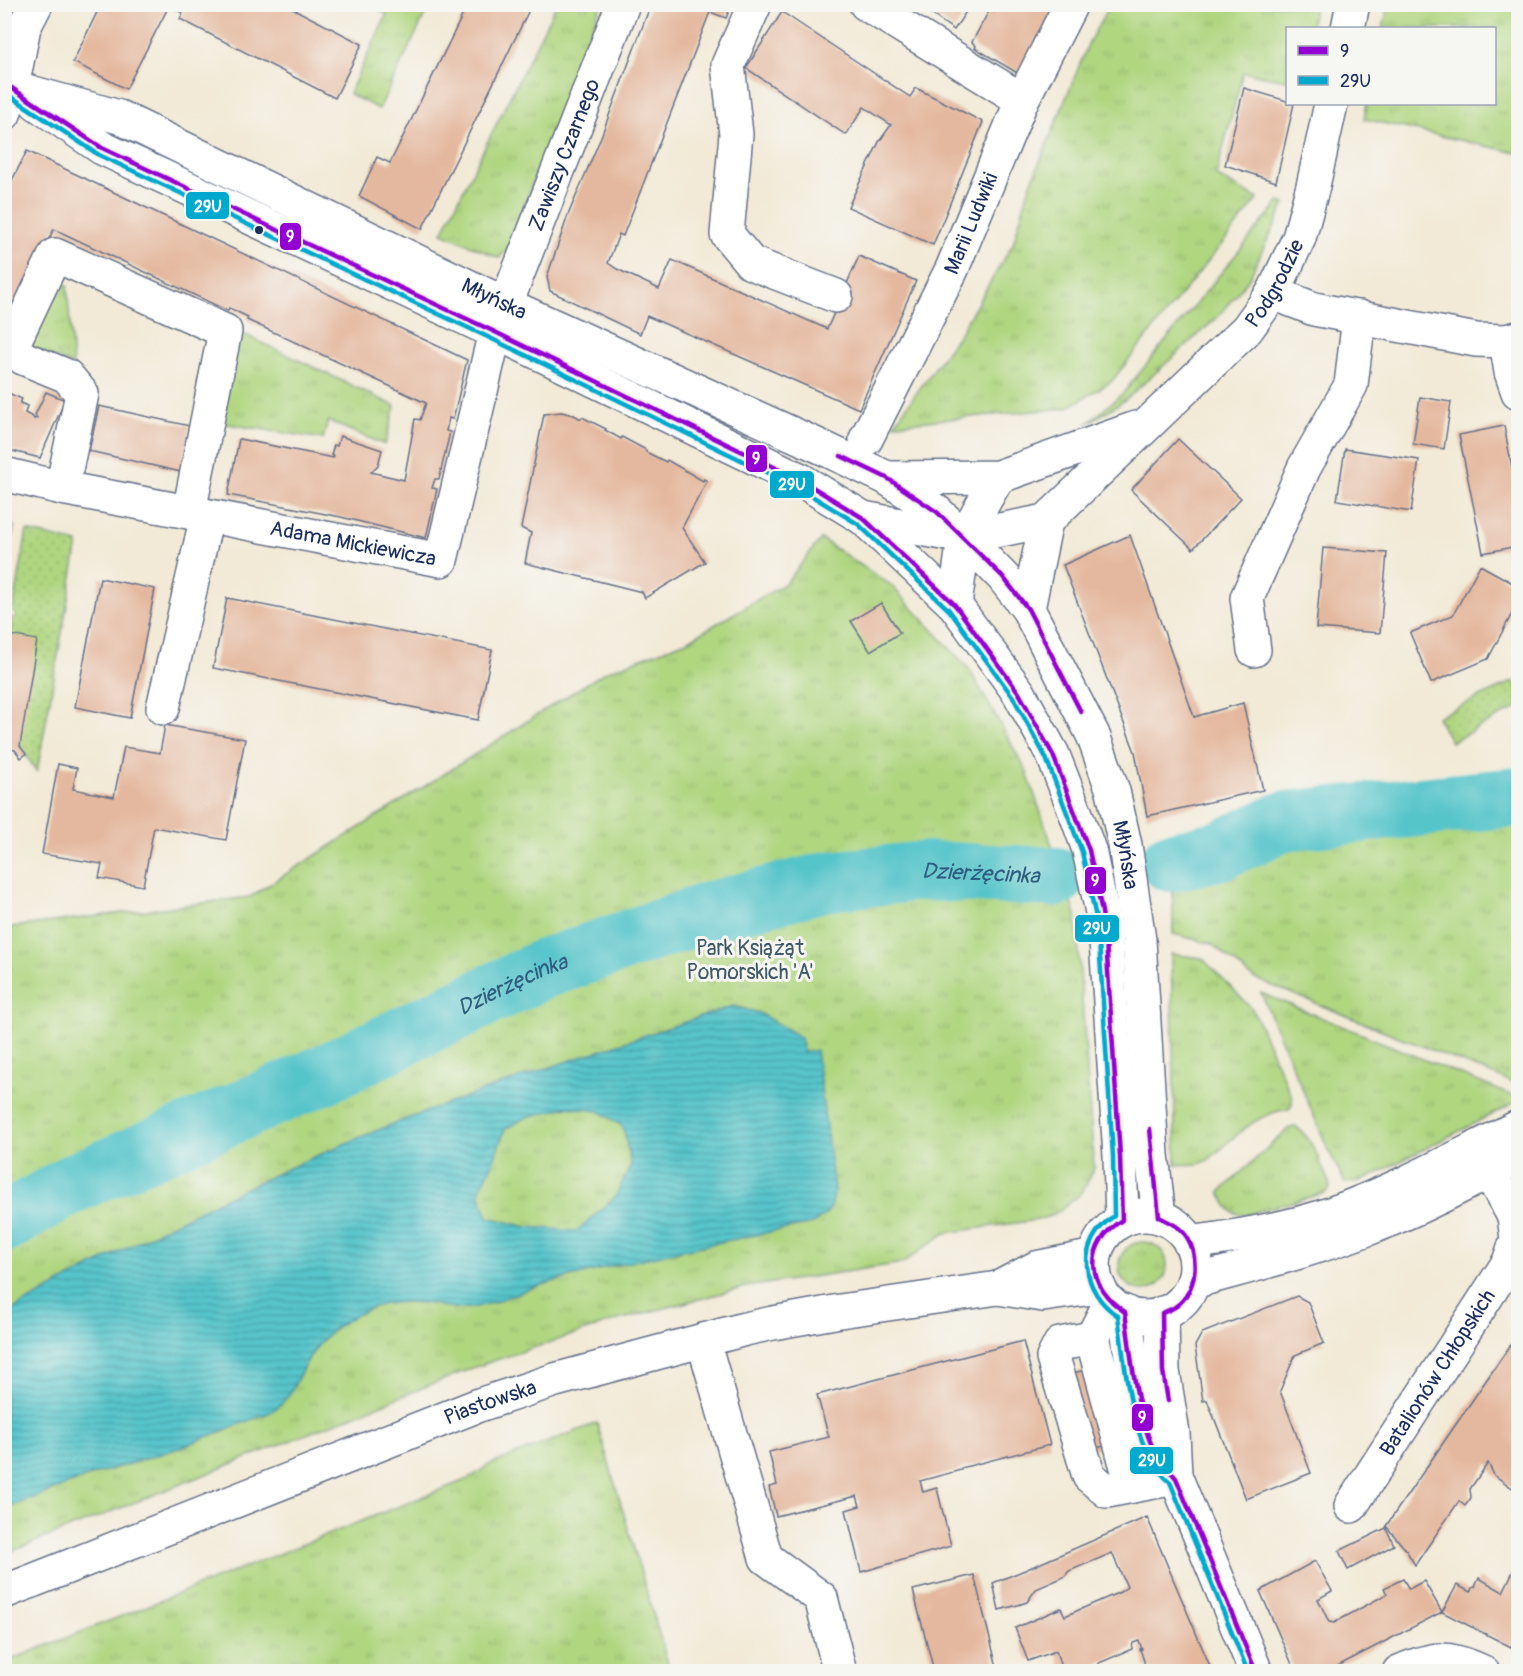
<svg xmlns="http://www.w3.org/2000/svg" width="1523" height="1676" font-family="Pangolin,sans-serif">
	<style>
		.grass { fill: url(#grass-tufts); stroke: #66826f; stroke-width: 1.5 }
		.garden { fill: url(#garden-dots); stroke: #66826f; stroke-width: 1.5 }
		.water { fill: url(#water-rules); stroke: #397a94; stroke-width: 1.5; fill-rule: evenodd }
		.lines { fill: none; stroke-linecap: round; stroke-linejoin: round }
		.river { stroke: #57c5ca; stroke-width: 60 }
		.building { fill: #e4b89e }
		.minor-casing { stroke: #667088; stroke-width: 36 }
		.minor { stroke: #fff; stroke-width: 33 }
		.bus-1-casing { stroke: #f6f6f2; stroke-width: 9 }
		.bus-2-casing { stroke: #f6f6f2; stroke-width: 9 }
		.bus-1 { stroke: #9400d3; stroke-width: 4.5 }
		.bus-2 { stroke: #00a9ce; stroke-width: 4.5 }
		.bus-dot { fill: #1b2f5e; stroke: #f6f6f2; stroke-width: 2 }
		.labels { text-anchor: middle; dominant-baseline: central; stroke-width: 6; stroke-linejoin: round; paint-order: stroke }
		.street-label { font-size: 21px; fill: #1b2f5e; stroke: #f6f6f2 }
		.park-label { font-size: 21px; fill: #405966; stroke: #f6f6f2 }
		.water-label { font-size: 22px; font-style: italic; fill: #2d5c7e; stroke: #f6f6f2 }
		.line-badge { stroke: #f6f6f2; stroke-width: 2 }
		.badge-label { font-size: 16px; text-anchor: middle; font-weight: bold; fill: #fff }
	</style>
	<defs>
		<pattern id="grass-tufts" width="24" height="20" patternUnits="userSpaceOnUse" patternTransform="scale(1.5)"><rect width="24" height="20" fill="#b0d680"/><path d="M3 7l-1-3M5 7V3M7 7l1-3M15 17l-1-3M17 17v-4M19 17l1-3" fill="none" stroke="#97b871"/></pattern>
		<pattern id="garden-dots" width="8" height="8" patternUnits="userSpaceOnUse" patternTransform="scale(1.5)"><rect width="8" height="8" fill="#b0d680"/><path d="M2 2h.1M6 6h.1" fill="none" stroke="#97b871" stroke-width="1.8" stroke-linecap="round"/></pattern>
		<pattern id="water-rules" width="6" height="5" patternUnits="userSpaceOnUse" patternTransform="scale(1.5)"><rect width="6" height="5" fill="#57c5ca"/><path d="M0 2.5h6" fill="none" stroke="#47a0a7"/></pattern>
	</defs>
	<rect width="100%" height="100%" fill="#f6f6f2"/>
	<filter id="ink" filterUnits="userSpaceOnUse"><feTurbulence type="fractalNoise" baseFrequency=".0167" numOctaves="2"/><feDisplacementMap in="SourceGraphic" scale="12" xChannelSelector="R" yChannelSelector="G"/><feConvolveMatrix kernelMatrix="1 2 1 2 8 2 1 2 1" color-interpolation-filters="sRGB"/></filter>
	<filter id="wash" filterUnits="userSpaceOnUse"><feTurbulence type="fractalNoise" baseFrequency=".008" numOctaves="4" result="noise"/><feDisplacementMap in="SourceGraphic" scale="24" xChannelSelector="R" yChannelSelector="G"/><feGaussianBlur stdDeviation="1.35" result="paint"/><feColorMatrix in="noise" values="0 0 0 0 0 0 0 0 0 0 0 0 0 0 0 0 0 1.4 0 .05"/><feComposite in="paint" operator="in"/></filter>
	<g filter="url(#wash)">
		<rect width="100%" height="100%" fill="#f2ead7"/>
		<g class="grass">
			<path d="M1389,4L1518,5V153L1364,119L1367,104H1494V28H1383Z"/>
			<path d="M369,5H430L379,109L349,94L387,14Z"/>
			<path d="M556,5H601L507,250L499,258L442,233Z"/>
			<path d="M1110,5H1315L1310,28H1288L1287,80L1243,72L1216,176L1258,199L1111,382L1067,408L894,424L960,333L1013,244L1030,186L1089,42Z"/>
			<path d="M1279,202L1285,204L1248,280L1217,318L1125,400L1087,424L1124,392Z"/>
			<path d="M52,277L67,285L73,365L32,348L25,336Z"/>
			<path d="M237,331L395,406L385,445L328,421L323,439L221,423Z"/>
			<path d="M821,539L891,585L969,669L1026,770L1076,915L1094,1168L1086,1185L1078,1196L1059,1211L1050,1216L1037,1220L945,1233L903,1263L746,1287L618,1320L475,1367L5,1554V928L250,897L605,672L689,640L786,583Z"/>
			<path d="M1518,793V1085L1253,978L1212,944L1173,934L1172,844Z"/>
			<path d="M1171,954L1202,958L1253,1010L1292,1097V1105L1289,1109C1253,1114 1234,1139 1208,1160L1199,1164L1176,1165Z"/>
			<path d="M1261,993L1518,1098V1101L1368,1178L1355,1182L1345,1183L1328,1149Z"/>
			<path d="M1296,1127C1313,1138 1320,1164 1329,1182L1330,1188L1325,1193L1245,1215C1229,1215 1226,1204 1220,1192L1289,1128Z"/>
			<circle cx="1143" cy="1266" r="24"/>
			<path d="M597,1423L670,1671H5V1662L468,1479L489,1465Z"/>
		</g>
		<g class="garden">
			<path d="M5,523L14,526L5,576L4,523Z"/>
			<path d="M27,531L78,543L37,772L20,746L10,635L13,619L16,617L13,611Z"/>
			<path d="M1514,681L1518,690V707L1451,742L1437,717Z"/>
		</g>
		<g class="water">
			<path d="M1310,792L1351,794L1402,808L1345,827L1307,837L1284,821L1286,805Z"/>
			<path d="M733,1006L759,1013L800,1037L803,1052L816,1050L834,1189C834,1209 828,1214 812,1224C723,1241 633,1259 545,1284C522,1290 499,1302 476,1307C459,1310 447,1307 431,1304C407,1300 382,1301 360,1313C334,1325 319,1340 305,1365C292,1386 293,1397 271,1412L179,1448L87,1477L5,1509V1314C127,1246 252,1180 383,1128C498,1083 616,1045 733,1006ZM567,1107L599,1111L623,1127L631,1165L615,1197L577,1231L527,1227L488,1217L479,1192L492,1165L505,1129L527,1117Z"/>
		</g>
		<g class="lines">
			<g class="river">
				<path d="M1170,862L1221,850L1284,821L1518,797"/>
				<path id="s1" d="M4,1223L76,1182L327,1073L543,969L715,910L828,881L925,871L1056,877"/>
			</g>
		</g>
		<g id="blocks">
			<g class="building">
				<path d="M101,4H284L362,44L335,98L180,19L183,13L169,6L126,89L73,62Z"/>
				<path d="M468,4H532L422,229L359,196L377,157L390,163Z"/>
				<path d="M651,4H732L726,18L710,12L623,236L619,234L608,263L617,269L659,289L672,260L827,329L859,256L916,281L859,409L647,316L640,334L550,291L547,277L568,215L599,142Z"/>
				<path d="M917,4H971L954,30Z"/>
				<path d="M997,4H1062L1024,77L975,48L976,46L972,42L990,9L994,12Z"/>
				<path d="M782,12L910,97L916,88L983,122L933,245L848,207L879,142L891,125L864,107L846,135L746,68Z"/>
				<path d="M1244,88L1287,101V104H1294L1276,182L1225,165Z"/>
				<path d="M27,151L467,360L453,419L449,418L446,431L450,432L439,479H435L432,488L437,489L426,538L341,517L228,495L239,439L333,458L334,456L331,455L334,445L337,446L340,436L382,450L378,465L371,472L404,480L415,419L420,420L426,403L247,320L248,317L229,308L228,311L54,229L4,324V196Z"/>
				<path d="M4,391L22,399L20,403L27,406L25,413L33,417L34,419L37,418L35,415L46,392L65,400L40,458L4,449Z"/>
				<path d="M1420,397L1451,402L1444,449L1413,444Z"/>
				<path d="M99,406L190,426L181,472L89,451Z"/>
				<path d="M561,412L574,415L581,419L582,417L606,429L605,430L621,439L622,437L646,450V452L666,462L667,460L703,481L704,479L707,481L682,528L705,562L645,598L642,592L525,563L531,533L521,528L544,414Z"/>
				<path d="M1504,426L1518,498V546L1483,553L1459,435Z"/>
				<path d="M1178,439L1241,498L1193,549L1131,490Z"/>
				<path d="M1345,449L1419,460L1411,512L1337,500Z"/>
				<path d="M1130,535L1194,717L1243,703L1263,790L1147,816L1135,752L1063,565Z"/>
				<path d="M1323,548L1387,553L1380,633L1316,628Z"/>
				<path d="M1480,565L1518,586V602L1488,659L1431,683L1410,633L1453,615Z"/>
				<path d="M100,578L155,589L130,718L75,707Z"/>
				<path d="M227,598L492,650L478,720L213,668Z"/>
				<path d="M881,603L900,633L870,651L851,621Z"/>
				<path d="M4,616L13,618L10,635L37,640L20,746L26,754L21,758L15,750L4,748Z"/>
				<path d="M165,725L245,739L226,840L154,827L143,886L99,878L102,864L42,854L58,764L77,768L73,789L114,797L124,747L160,753Z"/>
				<path d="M1297,1296L1308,1302L1324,1343L1295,1355L1280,1391L1311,1473L1246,1499L1207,1400L1203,1401L1195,1346L1202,1333Z"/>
				<path d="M1518,1334V1430L1514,1438L1515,1444H1518V1492L1494,1475L1488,1463L1470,1489L1471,1498L1465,1506L1459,1501L1415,1565L1406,1550L1386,1526Z"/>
				<path d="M1023,1341L1050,1445L961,1468V1470L920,1481L923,1492L937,1488L951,1546L861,1572L846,1510L860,1506L857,1496L776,1516L769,1487L777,1485L769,1452L829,1437L817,1395Z"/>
				<path d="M1105,1365L1109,1445L1092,1449L1057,1377Z"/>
				<path d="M1147,1517L1212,1671H1152L1150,1669L1144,1667V1661L1140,1649H1142L1139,1641L1133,1643L1132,1649L1099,1663L1095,1668L1096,1671H1062L1056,1651L1028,1661L1015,1628L1061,1608L1065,1616L1120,1592L1127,1587L1112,1553L1069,1571L1064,1577L1036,1589L1027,1602L1018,1605L999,1610L993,1583L1025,1570Z"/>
				<path d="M1386,1528L1394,1545L1348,1570L1339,1551Z"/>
				<path d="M1315,1561L1332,1591L1318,1599L1329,1622L1334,1623L1387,1594L1384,1588L1403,1579L1409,1589L1424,1581L1442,1612L1328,1671H1295L1260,1591Z"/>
				<path d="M1518,1561V1634L1511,1647L1442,1612L1457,1585L1470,1592L1472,1588L1475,1587L1479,1578L1503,1592Z"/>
				<path d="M974,1575L998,1671H934L913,1590Z"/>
			</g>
		</g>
	</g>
	<g filter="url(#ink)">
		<use href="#blocks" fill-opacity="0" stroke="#667088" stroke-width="1.5"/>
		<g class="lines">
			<defs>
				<g id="minor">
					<path d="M755,4L728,65L736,134L727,234L751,263L836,296"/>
					<path d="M866,4L1022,100"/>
					<path d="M1348,28L1353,4"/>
					<path id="s2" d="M12,87L119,117L505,304L819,446L887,478L937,512L964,537L1003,577L1028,609L1093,735L1113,791L1125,845L1139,940L1152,1155L1159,1217"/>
					<path d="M36,103L102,148L495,332L801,480L863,518L955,605L1019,693L1053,755L1076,814L1089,850L1102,912L1106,940L1120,1156L1122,1220"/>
					<path d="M4,114L12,87L24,27L36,4"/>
					<path d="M1273,293L1314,309L1476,340L1506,341L1518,338"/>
					<path d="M1506,341L1511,372L1518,392"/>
					<path id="s3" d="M866,439L952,269L1022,100L1071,4"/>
					<path id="s4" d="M4,474L62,488L441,560L495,332L623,4"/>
					<path d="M887,478L998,477L1136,428"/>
					<path d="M62,488L82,394L67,376L23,358L12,346L55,255L225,331L189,512"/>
					<path id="s5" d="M863,518L964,537L1046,521L1149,423L1247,329L1273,293L1299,238L1313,186L1331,104"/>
					<path d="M955,605L964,537L998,477"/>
					<path d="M1028,609L1046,521"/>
					<path d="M1254,650L1247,598L1304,468L1351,385L1359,317"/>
					<path d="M163,708L207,516"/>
					<circle cx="1145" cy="1266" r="51"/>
					<path d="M1190,1243C1235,1237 1287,1229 1330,1214C1395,1191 1457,1157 1518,1127"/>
					<path d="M1193,1282C1250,1266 1309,1251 1365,1230C1417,1210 1468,1183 1518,1157"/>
					<path d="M998,1288L1036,1268L1095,1256"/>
					<path d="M1110,1303L1092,1338L1132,1486L1176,1478"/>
					<path d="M1125,1312C1132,1361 1136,1413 1158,1457C1162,1465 1170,1471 1176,1478L1256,1672"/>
					<path d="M1162,1313L1163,1371L1173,1433L1175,1476"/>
					<path d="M1092,1338L1060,1344L1053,1358L1089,1476L1107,1491L1132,1486"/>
					<path d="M703,1340L766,1558L821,1598L840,1672"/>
					<path id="s6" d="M1351,1506L1509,1262L1517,1239L1514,1216L1489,1172"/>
					<path id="s7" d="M4,1592L479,1405L555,1380L745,1329L773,1323L840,1311L998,1288L1043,1295L1099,1287"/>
					<path d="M1399,1672C1435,1656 1448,1656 1483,1672"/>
				</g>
			</defs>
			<use href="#minor" class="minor-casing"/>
			<use href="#minor" class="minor"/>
			<defs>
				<g id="bus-1">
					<path d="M4,83L102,148L495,332L801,480L863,518L955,605L1019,693L1053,755L1089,850L1102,912L1106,940L1120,1156L1122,1220C1082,1246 1087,1287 1125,1312C1131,1354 1137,1426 1160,1461C1165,1467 1171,1472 1176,1478L1256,1672"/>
					<path d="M841,456L887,478L937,512L1003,577L1028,609L1081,712"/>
					<path d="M1150,1129L1159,1217C1167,1221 1177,1225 1183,1232C1201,1252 1198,1292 1175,1307C1171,1310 1166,1311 1162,1313L1163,1371L1168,1401"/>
				</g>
				<path id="bus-2" d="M4,92L99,155L492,339L797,487L858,524L949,610L1013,697L1046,758L1082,852L1095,913L1099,941L1113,1156L1114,1216C1074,1242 1081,1292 1118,1316C1124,1359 1130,1429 1154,1465C1158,1471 1164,1476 1170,1482L1248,1672"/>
			</defs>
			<use href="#bus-1" class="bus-1-casing"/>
			<use href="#bus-2" class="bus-2-casing"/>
			<use href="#bus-1" class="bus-1"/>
			<use href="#bus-2" class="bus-2"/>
		</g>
	</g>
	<circle class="bus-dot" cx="259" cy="230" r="5"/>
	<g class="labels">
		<g class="street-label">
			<text stroke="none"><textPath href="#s4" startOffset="870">Zawiszy Czarnego</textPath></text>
			<text stroke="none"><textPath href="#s3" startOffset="240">Marii Ludwiki</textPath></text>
			<text stroke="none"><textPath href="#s5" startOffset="518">Podgrodzie</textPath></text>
			<text stroke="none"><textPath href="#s2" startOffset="528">Młyńska</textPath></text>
			<text stroke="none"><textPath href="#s4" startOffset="356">Adama Mickiewicza</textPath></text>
			<text stroke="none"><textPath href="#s2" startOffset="1420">Młyńska</textPath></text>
			<text stroke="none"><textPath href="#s6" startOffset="159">Batalionów Chłopskich</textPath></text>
			<text stroke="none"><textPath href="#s7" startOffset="522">Piastowska</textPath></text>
		</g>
		<g class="park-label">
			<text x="750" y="948">Park Książąt<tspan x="750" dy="24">Pomorskich 'A'</tspan></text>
		</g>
		<g class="water-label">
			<text stroke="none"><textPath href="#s1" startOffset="1048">Dzierżęcinka</textPath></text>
			<text stroke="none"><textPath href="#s1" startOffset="562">Dzierżęcinka</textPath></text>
		</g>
	</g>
	<g class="line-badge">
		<rect x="185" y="191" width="45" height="29" rx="6" fill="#00a9ce"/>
		<rect x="279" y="222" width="23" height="29" rx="6" fill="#9400d3"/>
		<rect x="745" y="444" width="23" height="29" rx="6" fill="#9400d3"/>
		<rect x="769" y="470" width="46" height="29" rx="6" fill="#00a9ce"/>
		<rect x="1084" y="866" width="23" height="29" rx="6" fill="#9400d3"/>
		<rect x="1074" y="914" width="46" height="29" rx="6" fill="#00a9ce"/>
		<rect x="1131" y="1403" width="23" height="29" rx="6" fill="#9400d3"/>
		<rect x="1129" y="1446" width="45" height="29" rx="6" fill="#00a9ce"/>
	</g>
	<g class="badge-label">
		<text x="208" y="212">29U</text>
		<text x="290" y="242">9</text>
		<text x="756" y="464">9</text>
		<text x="792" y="490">29U</text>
		<text x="1095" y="886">9</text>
		<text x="1097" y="934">29U</text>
		<text x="1142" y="1423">9</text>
		<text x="1152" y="1466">29U</text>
	</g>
	<rect width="1523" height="1676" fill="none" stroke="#f6f6f2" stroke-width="24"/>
	<rect x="1286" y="27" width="210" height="78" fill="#f6f6f2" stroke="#9ea6b7" stroke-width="1.5"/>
	<rect x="1298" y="46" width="30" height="9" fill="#9400d3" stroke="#9ea6b7" stroke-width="1.5"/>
	<text x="1340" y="57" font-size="18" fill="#1b2f5e">9</text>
	<rect x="1298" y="76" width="30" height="9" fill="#00a9ce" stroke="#9ea6b7" stroke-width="1.5"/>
	<text x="1340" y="87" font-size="18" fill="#1b2f5e">29U</text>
</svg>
